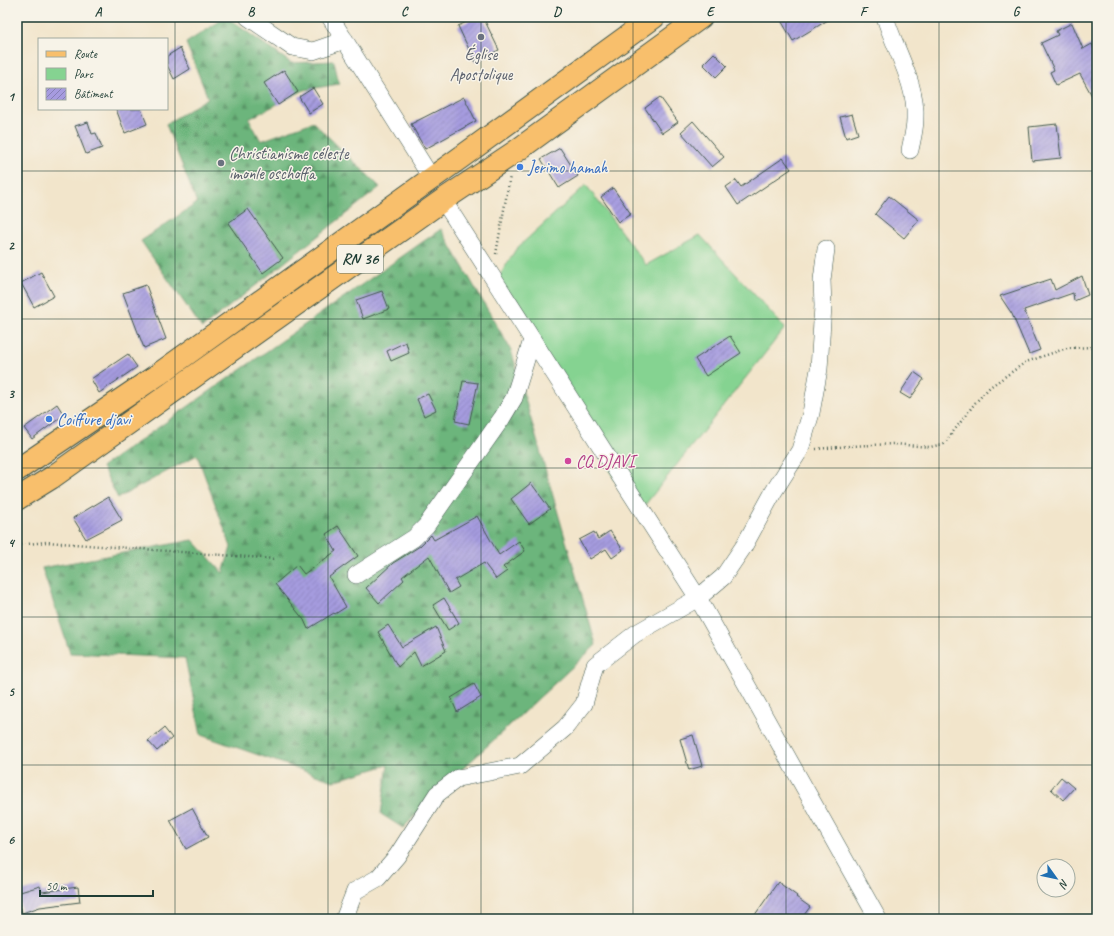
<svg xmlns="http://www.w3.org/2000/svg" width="1114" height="936" font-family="Caveat,sans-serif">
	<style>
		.green { fill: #85d391; stroke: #528862 }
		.forest { fill: url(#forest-firs); stroke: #467958 }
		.building { fill: url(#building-hatch) }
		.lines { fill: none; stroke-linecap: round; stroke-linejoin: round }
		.street-casing { stroke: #3f564b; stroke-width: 18 }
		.primary-casing { stroke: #3f564b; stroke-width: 24 }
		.path { stroke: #3f564b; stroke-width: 2.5; stroke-dasharray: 1 3; stroke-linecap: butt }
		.street { stroke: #fff; stroke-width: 17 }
		.primary { stroke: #f8bf6c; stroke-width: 22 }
		.grid { fill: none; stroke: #1f3d34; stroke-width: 1; stroke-opacity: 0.55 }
		.worship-dot { fill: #6b7280; stroke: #f7f3e8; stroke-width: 1.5 }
		.shop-dot { fill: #3f7fe0; stroke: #f7f3e8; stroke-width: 1.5 }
		.hotel-dot { fill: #d1479c; stroke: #f7f3e8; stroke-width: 1.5 }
		.labels { text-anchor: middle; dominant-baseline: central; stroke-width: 3; stroke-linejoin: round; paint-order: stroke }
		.shield { fill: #f7f3e8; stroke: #60746a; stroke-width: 1 }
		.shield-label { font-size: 16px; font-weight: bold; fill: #1f3d34 }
		.worship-label { font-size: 17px; fill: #5b616d; stroke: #f7f3e8 }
		.shop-label { font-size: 17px; fill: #366cbe; stroke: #f7f3e8; text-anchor: start }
		.hotel-label { font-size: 17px; fill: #b23c85; stroke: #f7f3e8; text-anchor: start }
		.neatline { fill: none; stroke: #1f3d34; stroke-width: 1.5 }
		.grid-label { font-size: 13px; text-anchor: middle; font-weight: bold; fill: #1f3d34 }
	</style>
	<defs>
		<pattern id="forest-firs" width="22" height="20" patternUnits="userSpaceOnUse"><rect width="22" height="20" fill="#6cb57b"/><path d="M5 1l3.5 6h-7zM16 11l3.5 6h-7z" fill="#589466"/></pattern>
		<pattern id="building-hatch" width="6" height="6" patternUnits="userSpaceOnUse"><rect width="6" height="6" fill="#a69bdf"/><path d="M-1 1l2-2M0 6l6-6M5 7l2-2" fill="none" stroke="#8780b6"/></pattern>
	</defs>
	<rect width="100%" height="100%" fill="#f7f3e8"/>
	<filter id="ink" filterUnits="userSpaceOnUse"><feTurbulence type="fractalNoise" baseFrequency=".025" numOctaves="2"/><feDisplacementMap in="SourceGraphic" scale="8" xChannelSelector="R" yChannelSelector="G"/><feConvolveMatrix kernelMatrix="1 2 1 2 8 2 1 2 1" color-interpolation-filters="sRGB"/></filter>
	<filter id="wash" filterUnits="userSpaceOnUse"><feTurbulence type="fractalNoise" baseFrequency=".012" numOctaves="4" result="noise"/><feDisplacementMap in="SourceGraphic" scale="16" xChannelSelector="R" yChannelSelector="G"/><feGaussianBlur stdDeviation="0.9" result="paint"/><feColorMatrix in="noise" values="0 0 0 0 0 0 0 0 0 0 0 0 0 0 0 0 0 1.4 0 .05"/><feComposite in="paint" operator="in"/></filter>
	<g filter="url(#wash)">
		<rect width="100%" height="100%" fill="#f2e5cb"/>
		<path class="green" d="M586,185L646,265L700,235L785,328L637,515L494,285L516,249Z"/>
		<g class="forest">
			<path d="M226,17L291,63L334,61L339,84L304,90L249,119L261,141L313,122L380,187L202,328L141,241L197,203L166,124L208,98L186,43Z"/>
			<path d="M441,229L511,350L596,645L442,788L403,828L381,814L388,765L333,781L201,735L185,658L70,653L42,568L193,540L223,573L231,547L197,455L118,498L102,467Z"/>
		</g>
		<g id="blocks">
			<g class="building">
				<path d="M477,17H483L499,50L475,62L458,26Z"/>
				<path d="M779,17H833L793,41Z"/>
				<path d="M1072,23L1083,49L1092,44L1097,54V105L1080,74L1056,85L1050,72L1054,70L1041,43L1058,35L1056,31Z"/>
				<path d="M180,48L190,69L174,79L167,65V56Z"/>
				<path d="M714,53L727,66L716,77L703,64Z"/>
				<path d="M284,70L298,92L278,105L264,83Z"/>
				<path d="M313,88L323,104L309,113L299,97Z"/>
				<path d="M464,97L476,121L425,149L411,124Z"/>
				<path d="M660,97L678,122L662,133L645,108Z"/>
				<path d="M116,109H141L147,124L125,133Z"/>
				<path d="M852,114L858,134L846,138L840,117Z"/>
				<path d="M693,121L724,157L712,167L681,132Z"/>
				<path d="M88,122L92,134L96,133L102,148L86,154L75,126Z"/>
				<path d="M1057,124L1061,158L1032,161L1029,127Z"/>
				<path d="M560,148L578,176L559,188L541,159Z"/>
				<path d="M783,158L791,169L738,205L726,187L736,180L741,187Z"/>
				<path d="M613,188L631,214L618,222L601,197Z"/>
				<path d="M889,196L919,220L904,238L875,214Z"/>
				<path d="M248,209L283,258L263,273L228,223Z"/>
				<path d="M41,272L54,296L34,307L21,283Z"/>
				<path d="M1082,276L1088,295L1074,301L1073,293L1024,310L1040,350L1029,354L1012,314L1000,296L1051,279L1055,290Z"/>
				<path d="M146,285L166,339L144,348L123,293Z"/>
				<path d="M382,291L389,309L363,319L356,300Z"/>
				<path d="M730,336L741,353L706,376L695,359Z"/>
				<path d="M406,342L409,353L391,361L387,351Z"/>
				<path d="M128,354L137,367L99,393L91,379Z"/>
				<path d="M914,372L924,379L910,399L900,393Z"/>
				<path d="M463,381L478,383L469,424L455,421Z"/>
				<path d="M428,394L436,410L424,416L417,399Z"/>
				<path d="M57,404L64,415L32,439L24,428Z"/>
				<path d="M531,483L550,509L529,524L511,499Z"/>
				<path d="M108,497L122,520L86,539L73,518Z"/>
				<path d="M477,516L499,555L519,541L525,551L503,567L507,571L496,579L484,563L455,580L459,587L449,593L429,556L402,577L404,580L379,603L366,588L393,563L420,546L431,535L434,540Z"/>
				<path d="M338,526L358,556L329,577L346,607L335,614L334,613L308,629L304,620L275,584L297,565L304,574L336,551L326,534Z"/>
				<path d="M610,531L623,550L612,558L606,549L590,559L579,540L594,532L598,539Z"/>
				<path d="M444,598L459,623L448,630L433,605Z"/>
				<path d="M388,625L402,647L436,627L446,651L421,666L414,652L398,667L378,632Z"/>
				<path d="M474,684L481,697L457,712L451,698Z"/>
				<path d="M164,728L172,738L157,751L148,741Z"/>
				<path d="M693,735L702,766L689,770L680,739Z"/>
				<path d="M1061,777L1074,788L1063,800L1051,789Z"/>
				<path d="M192,808L208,837L186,849L170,820Z"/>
				<path d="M778,882L797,896L796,897L810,907L801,919H752Z"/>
				<path d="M40,886L42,892L78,887L80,902L40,907L22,913L17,893Z"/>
			</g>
		</g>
	</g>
	<g filter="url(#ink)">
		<use href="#blocks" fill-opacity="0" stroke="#3f564b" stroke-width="1"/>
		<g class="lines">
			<defs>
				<g id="street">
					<path d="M248,17L292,47L313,51L345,40"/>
					<path d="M330,17L432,179"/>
					<path d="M885,17C895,50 917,84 915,119C915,129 912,140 910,150"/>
					<path d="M443,200L698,598L878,919"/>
					<path d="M356,575L414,538L426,526L502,418L514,398L532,340"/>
					<path d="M344,919L355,891L378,878L397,856L437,794L458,778L520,766L565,728L584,704L595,665L635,634L698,598L723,577L744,546L774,491L800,450L811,413L819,369L823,306L822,280L826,249"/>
				</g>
				<g id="primary">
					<path d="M17,470L159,374L460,158L654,17"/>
					<path d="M17,499L51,478L443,200L515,152L701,17"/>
				</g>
			</defs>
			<use href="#street" class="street-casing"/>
			<use href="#primary" class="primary-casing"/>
			<g class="path">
				<path d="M496,254L510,176"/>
				<path d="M816,449L850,446L894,444L930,447L944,444L975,403L990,387L1026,362L1067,348L1097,347"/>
				<path d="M17,545L47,542L276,559"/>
			</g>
			<use href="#street" class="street"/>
			<use href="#primary" class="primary"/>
		</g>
	</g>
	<path class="grid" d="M175,17V919M328,17V919M481,17V919M633,17V919M786,17V919M939,17V919M17,171H1097M17,319H1097M17,468H1097M17,617H1097M17,765H1097"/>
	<g class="worship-dot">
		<circle cx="481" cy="37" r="4"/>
		<circle cx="221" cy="163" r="4"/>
	</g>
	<g class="shop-dot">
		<circle cx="520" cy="167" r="4"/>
		<circle cx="49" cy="419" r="4"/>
	</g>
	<circle class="hotel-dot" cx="568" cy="461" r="4"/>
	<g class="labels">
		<rect class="shield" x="337" y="245" width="46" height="28" rx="3"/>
		<g class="shield-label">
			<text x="360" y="259">RN 36</text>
		</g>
		<g class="worship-label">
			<text x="481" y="54">Église<tspan x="481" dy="20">Apostolique</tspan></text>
			<text x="229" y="153" text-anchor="start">Christianisme céleste<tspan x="229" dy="20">imonle oschoffa</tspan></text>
		</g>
		<g class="shop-label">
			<text x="528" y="167">Jerimo hamah</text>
			<text x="57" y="419">Coiffure djavi</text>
		</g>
		<g class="hotel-label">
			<text x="576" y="461">CQ DJAVI</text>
		</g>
	</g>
	<rect width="1114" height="936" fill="none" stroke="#f7f3e8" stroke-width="44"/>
	<rect x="38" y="38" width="130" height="72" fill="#f7f3e8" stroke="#a1aaa0"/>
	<rect x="46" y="51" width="20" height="6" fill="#f8bf6c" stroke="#a1aaa0"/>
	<text x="74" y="58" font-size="12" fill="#1f3d34">Route</text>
	<rect x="46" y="68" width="20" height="12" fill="#85d391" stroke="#a1aaa0"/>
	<text x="74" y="78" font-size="12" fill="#1f3d34">Parc</text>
	<rect x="46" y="88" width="20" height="12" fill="url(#building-hatch)" stroke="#a1aaa0"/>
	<text x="74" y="98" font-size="12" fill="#1f3d34">Bâtiment</text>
	<g transform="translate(1056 878) rotate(123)"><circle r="19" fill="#f7f3e8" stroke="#a1aaa0"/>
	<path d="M0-3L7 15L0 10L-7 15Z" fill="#1f6fb2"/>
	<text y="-6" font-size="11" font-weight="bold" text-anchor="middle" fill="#1f3d34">N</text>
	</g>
	<path d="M40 890v6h113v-6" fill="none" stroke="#1f3d34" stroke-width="2"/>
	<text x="46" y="890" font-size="12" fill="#1f3d34" stroke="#f7f3e8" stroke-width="3" paint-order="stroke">50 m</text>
	<rect x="22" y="22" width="1070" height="892" class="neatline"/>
	<g class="grid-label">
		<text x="98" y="16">A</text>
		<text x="251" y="16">B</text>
		<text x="404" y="16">C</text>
		<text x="557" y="16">D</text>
		<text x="710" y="16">E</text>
		<text x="863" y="16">F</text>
		<text x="1016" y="16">G</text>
		<text x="11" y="101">1</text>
		<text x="11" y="250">2</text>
		<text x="11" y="398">3</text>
		<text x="11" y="547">4</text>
		<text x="11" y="696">5</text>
		<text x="11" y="844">6</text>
	</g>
</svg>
